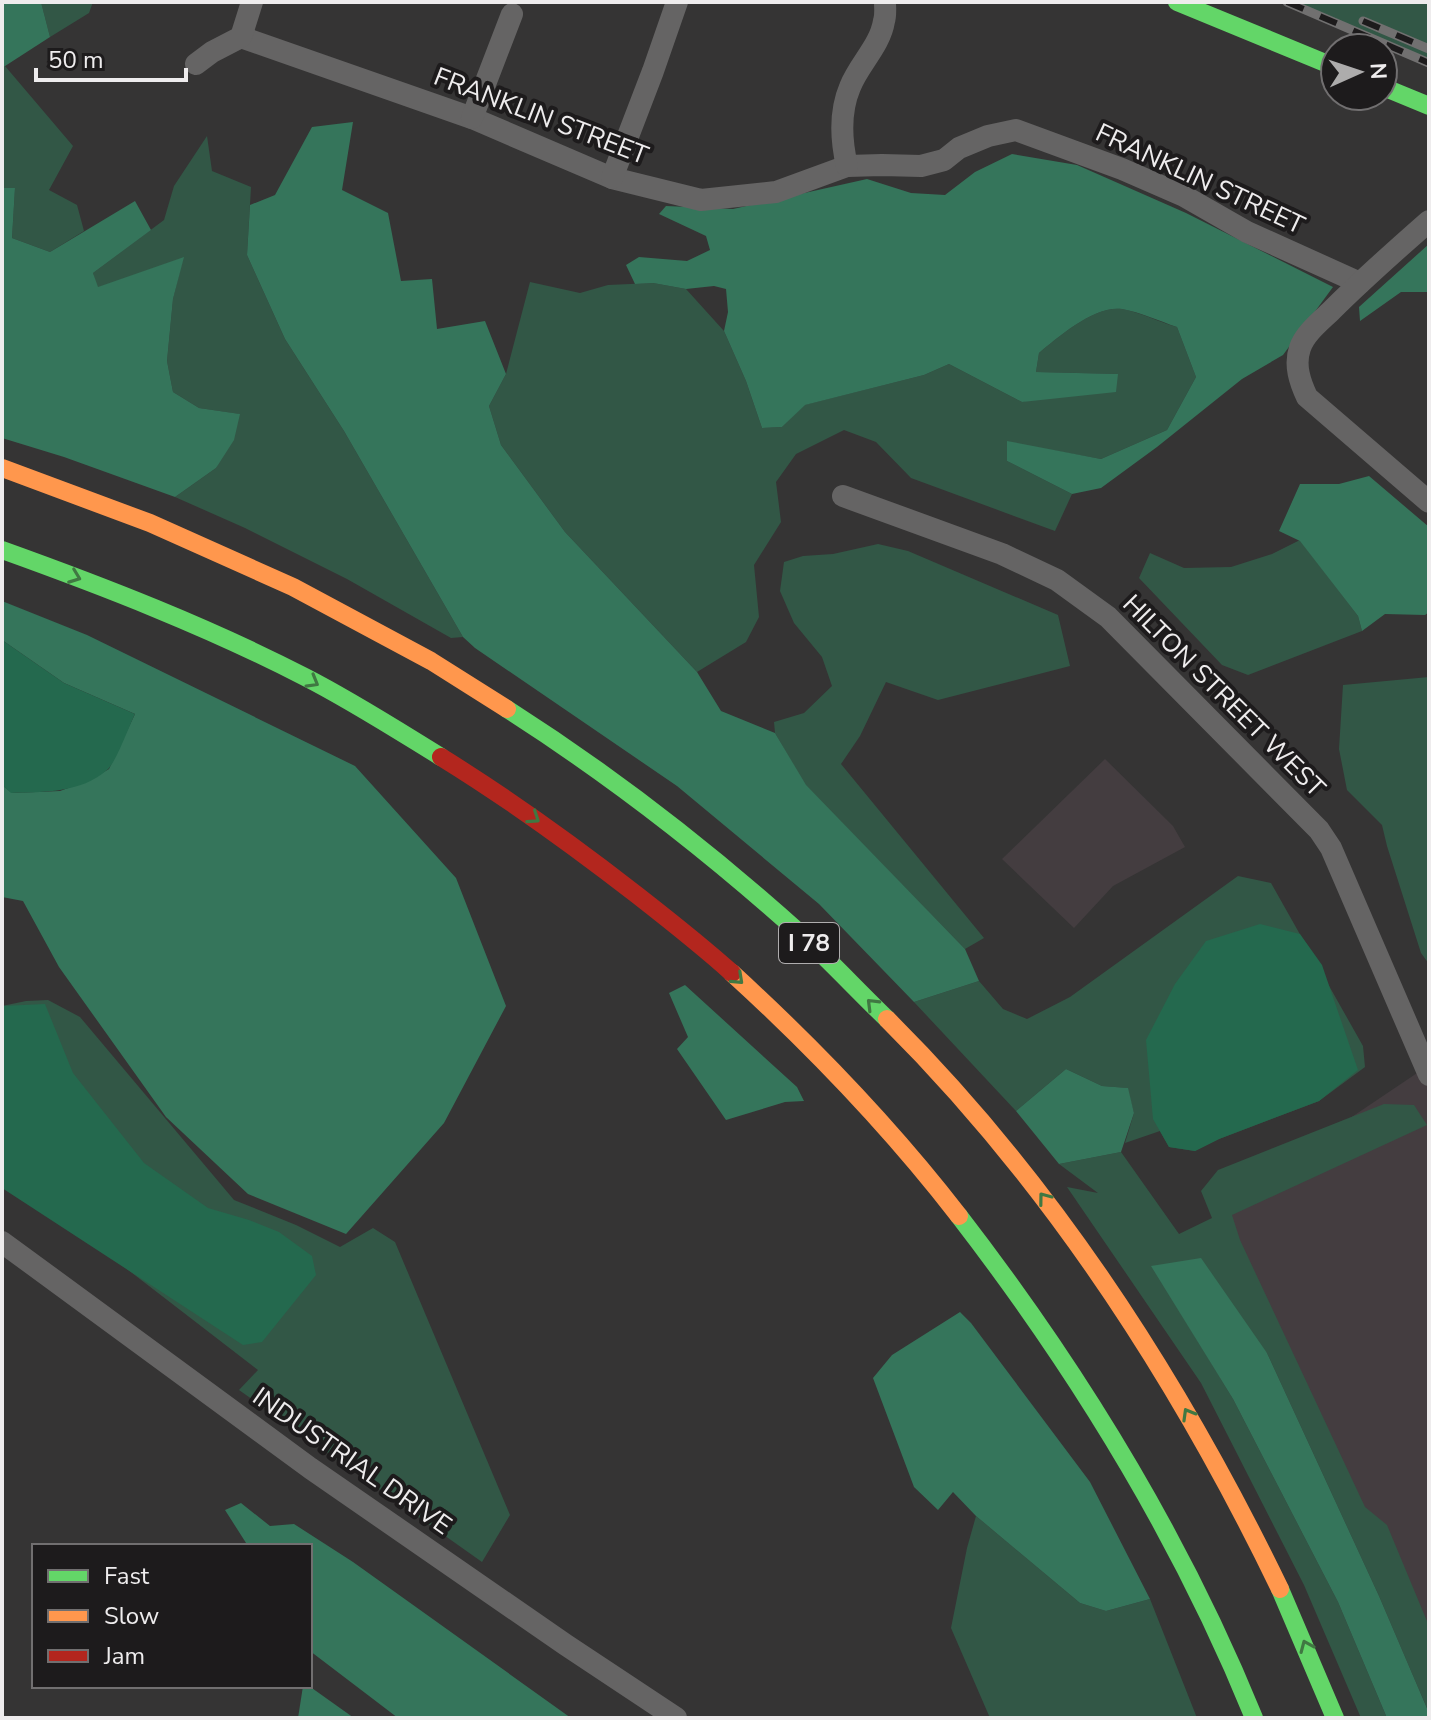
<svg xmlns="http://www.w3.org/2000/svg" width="1431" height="1720" font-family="'Nunito Sans',sans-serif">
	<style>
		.built { fill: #443d40 }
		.green { fill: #325746 }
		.forest { fill: #35755b }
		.water { fill: #24694e }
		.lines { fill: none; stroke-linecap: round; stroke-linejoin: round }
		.street { stroke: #656464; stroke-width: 22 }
		.fast { stroke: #63d668; stroke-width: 18 }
		.slow { stroke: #ff974d; stroke-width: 18 }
		.jam { stroke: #b3261e; stroke-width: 18 }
		.rail-casing { stroke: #717070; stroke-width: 9 }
		.rail { stroke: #1d1b1c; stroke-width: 6; stroke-dasharray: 18; stroke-linecap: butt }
		.oneway { stroke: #407842 }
		.labels { text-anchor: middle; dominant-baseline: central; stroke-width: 8; stroke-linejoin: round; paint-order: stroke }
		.shield { fill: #1d1b1c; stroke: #afadae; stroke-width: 2 }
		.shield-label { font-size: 24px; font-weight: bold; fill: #eeeced }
		.street-label { font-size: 26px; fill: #eeeced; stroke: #1d1b1c }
	</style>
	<rect width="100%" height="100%" fill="#353434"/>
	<g class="built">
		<path d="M1105,759L1173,826L1185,847L1113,886L1074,928L1002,859Z"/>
		<path d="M1429,1065V1673L1217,1235L1230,1199Z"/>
	</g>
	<g class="green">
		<path d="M41,2H93L89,13L50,37Z"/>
		<path d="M1287,2H1429V63Z"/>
		<path d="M5,66L73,146L49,190L77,205L84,231L50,252L12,238L15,188H2V68Z"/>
		<path d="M207,136L212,171L251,187L247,255L285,339L344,431L463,637L451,638L347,579L245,528L175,497L216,468L239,414L199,408L173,392L167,361L173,299L183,258L97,288L93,273L164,220L174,186Z"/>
		<path d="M530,282L580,293L608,285L653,283L686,289L724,331L746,381L762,428L782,427L804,405L924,375L949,364L1022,402L1117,374L1036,372L1039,353C1058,337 1095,305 1122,309C1140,312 1159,322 1177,327L1196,377L1167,430L1101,459L1007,442V461L1072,494L1055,531L911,478L876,442L844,430L796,454L776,482L781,522L754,565L759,617L746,642L697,672L565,532L501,445L489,406L506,374Z"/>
		<path d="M1300,540L1358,616L1362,631L1248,675L1222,665L1139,578L1150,553L1184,568L1231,567L1272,554Z"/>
		<path d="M878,544L908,551L1058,615L1070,666L938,700L886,682L860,736L841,764L984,938L965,949L805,785L775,733L774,722L804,713L832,686L822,657L794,623L780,591L784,562L803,556L833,554Z"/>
		<path d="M1429,677V964L1421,953L1387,846L1382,825L1347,790L1339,749L1343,685Z"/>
		<path d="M1238,876L1271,883L1363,1046L1365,1067L1319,1101L1219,1139L1195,1151L1169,1147L1160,1131L1125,1143L1134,1113L1127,1088L1102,1086L1066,1069L1016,1111L914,1002L979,981L1003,1009L1027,1019L1070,997Z"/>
		<path d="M48,1000L80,1017L234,1200L296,1225L340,1247L373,1228L395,1242L510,1515L482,1562L239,1390L258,1370L101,1249L2,1186V1006L26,1001Z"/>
		<path d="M1384,1104L1414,1105L1427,1125L1232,1215L1240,1240L1365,1507L1387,1525L1429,1626V1713L1379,1596L1267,1353L1152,1266L1233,1399L1338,1602L1387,1718H1361L1304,1585L1201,1383L1067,1187L1098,1193L1059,1164L1121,1152L1179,1234L1212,1218L1201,1191L1218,1170Z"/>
		<path d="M976,1516L1080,1603L1106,1611L1150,1599L1197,1718H990L951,1628L967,1548Z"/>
	</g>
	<g class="forest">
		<path d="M2,2H41L50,37L2,68Z"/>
		<path d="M353,122L342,190L388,213L401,281L432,279L437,329L485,321L506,374L489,406L501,445L565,532L697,672L721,711L775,733L806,785L965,949L979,981L914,1002L819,904L677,786L475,648L463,637L344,431L285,339L247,255L250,205L275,195L312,127Z"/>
		<path d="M1012,154L1077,165L1186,213L1333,287L1283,355L1242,379L1157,447L1101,488L1072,494L1007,461V441L1101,459L1167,430L1196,377L1177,327C1159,321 1140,312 1122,309C1095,305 1058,337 1039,353L1036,372L1118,374L1116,392L1022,402L949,364L924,375L805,405L782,427L762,428L746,381L724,331L728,312L726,289L714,286L686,289L653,283L635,284L626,265L639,257L687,261L710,250L706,236L659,214L666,206L733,209L867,179L911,193L945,195L975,172Z"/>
		<path d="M2,188H15L12,238L50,252L135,201L151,230L93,273L98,287L184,257L173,299L167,361L173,392L199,408L240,414L234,440L216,468L175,497L64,457L2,438Z"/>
		<path d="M1429,244V292H1401L1360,321L1359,307Z"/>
		<path d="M1369,476L1429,527V612L1425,615L1385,614L1362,631L1358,616L1300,541L1279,531L1300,484H1339Z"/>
		<path d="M2,601L87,635L355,766L456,878L506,1006L444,1123L346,1234L248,1194L166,1117L59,967L23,901L2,897V785L12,793L60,791L90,780L109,769L135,714L64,683L2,640Z"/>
		<path d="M685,985L797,1087L804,1101L785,1102L726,1120L677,1049L688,1037L669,993Z"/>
		<path d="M1066,1069L1102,1086L1128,1088L1134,1113L1121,1152L1059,1164L1016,1111Z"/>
		<path d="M1201,1258L1267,1353L1379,1596L1429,1713V1718H1387L1338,1602L1233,1399L1151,1266Z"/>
		<path d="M960,1312L971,1323L1090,1482L1150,1599L1106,1611L1080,1603L976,1516L953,1492L938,1510L914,1487L873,1378L892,1355Z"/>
		<path d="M241,1503L270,1526L294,1524L353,1562L571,1718H398L310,1651V1546H248L225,1510Z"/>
		<path d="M303,1686H309L354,1718H298Z"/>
	</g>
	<g class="water">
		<path d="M2,640L64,683L135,714C129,726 116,763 107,770C81,793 44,792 11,793L2,785Z"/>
		<path d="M1260,924L1300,934L1322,965L1358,1070L1319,1101L1219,1139L1195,1151L1169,1147L1153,1119L1146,1040L1175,984L1206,941Z"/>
		<path d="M45,1004L73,1073L144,1163L208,1208L249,1220L279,1232L312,1256L316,1275L262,1342L243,1345L2,1188V1006Z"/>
	</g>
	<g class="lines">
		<g class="street">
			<path d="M241,37L472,118L612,178L701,200L776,192L847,166L882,165L921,166L944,160L959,148L988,136L1016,130L1122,169L1184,196L1247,232L1360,283"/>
			<path d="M196,64L212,52L241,37L252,2"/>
			<path d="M472,118L512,14"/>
			<path d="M847,166C841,140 839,113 850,87C859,64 880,46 884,21C886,15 885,8 885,2"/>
			<path d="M612,178L653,71L677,2"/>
			<path d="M1429,221C1396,250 1363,279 1332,310C1321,321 1305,333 1300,348C1294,365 1300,382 1307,397L1429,502"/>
			<path d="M843,496L1002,554L1057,580L1108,617L1319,830L1331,848L1429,1075"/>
			<path d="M2,1242L310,1468L566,1645L676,1718"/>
		</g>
		<g class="fast">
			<path d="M1177,2L1335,67"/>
			<path d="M1383,87L1429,106"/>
			<path d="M2,550C105,587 208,627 305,677C352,701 397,730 441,757"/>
			<path d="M507,709C612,776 711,853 804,937C832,963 859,992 887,1019"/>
			<path d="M959,1216C1077,1369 1181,1538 1254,1718"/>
			<path d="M1280,1589L1335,1718"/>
		</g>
		<g class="slow">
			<path d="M2,468L150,523L293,587L431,661L507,709"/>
			<path d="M732,973C813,1047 891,1128 959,1216"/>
			<path d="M887,1019C1052,1183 1179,1380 1280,1589"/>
		</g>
		<path class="jam" d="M441,757C509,799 574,846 637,895C669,920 701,945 732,973"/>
		<defs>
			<g id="rail">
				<path d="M1287,2L1429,63"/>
				<path d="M1363,21L1429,49"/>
			</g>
		</defs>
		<use href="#rail" class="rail-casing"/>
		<use href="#rail" class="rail"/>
	</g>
	<defs><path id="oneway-chevron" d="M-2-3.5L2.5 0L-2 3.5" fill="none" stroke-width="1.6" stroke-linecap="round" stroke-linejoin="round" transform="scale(2)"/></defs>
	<g class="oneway">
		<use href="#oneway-chevron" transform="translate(75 577) rotate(21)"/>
		<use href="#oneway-chevron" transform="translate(313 682) rotate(30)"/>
		<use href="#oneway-chevron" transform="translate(534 818) rotate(34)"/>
		<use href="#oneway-chevron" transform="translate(738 979) rotate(43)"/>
		<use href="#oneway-chevron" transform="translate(872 1004) rotate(-135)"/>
		<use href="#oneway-chevron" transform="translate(1044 1198) rotate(-127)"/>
		<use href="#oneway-chevron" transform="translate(1188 1414) rotate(-120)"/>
		<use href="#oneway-chevron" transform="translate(1306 1646) rotate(-113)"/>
	</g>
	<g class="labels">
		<rect class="shield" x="779" y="923" width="60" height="40" rx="6"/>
		<g class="shield-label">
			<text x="809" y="943">I 78</text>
		</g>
		<g class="street-label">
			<text transform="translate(541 116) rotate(21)">FRANKLIN STREET</text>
			<text transform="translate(1200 179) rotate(25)">FRANKLIN STREET</text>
			<text transform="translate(1224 696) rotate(45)">HILTON STREET WEST</text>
			<text transform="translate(352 1461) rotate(35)">INDUSTRIAL DRIVE</text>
		</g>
	</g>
	<rect width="1431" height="1720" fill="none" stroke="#eeeced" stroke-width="8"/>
	<rect x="32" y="1544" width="280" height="144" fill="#1d1b1c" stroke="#716f70" stroke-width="2"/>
	<rect x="48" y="1570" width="40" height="12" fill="#63d668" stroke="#716f70" stroke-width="2"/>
	<text x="104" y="1584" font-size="24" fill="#eeeced">Fast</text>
	<rect x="48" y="1610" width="40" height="12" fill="#ff974d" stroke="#716f70" stroke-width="2"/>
	<text x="104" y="1624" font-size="24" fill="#eeeced">Slow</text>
	<rect x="48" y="1650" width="40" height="12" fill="#b3261e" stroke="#716f70" stroke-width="2"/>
	<text x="104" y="1664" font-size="24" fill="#eeeced">Jam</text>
	<g transform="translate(1359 72) rotate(87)"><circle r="38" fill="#1d1b1c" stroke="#716f70" stroke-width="2"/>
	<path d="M0-6L14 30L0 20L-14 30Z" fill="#adacac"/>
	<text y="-12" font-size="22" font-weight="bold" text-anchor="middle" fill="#eeeced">N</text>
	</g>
	<path d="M36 68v12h150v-12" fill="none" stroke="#eeeced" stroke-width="4"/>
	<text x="48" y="68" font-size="24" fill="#eeeced" stroke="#1d1b1c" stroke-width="6" paint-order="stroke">50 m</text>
</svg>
